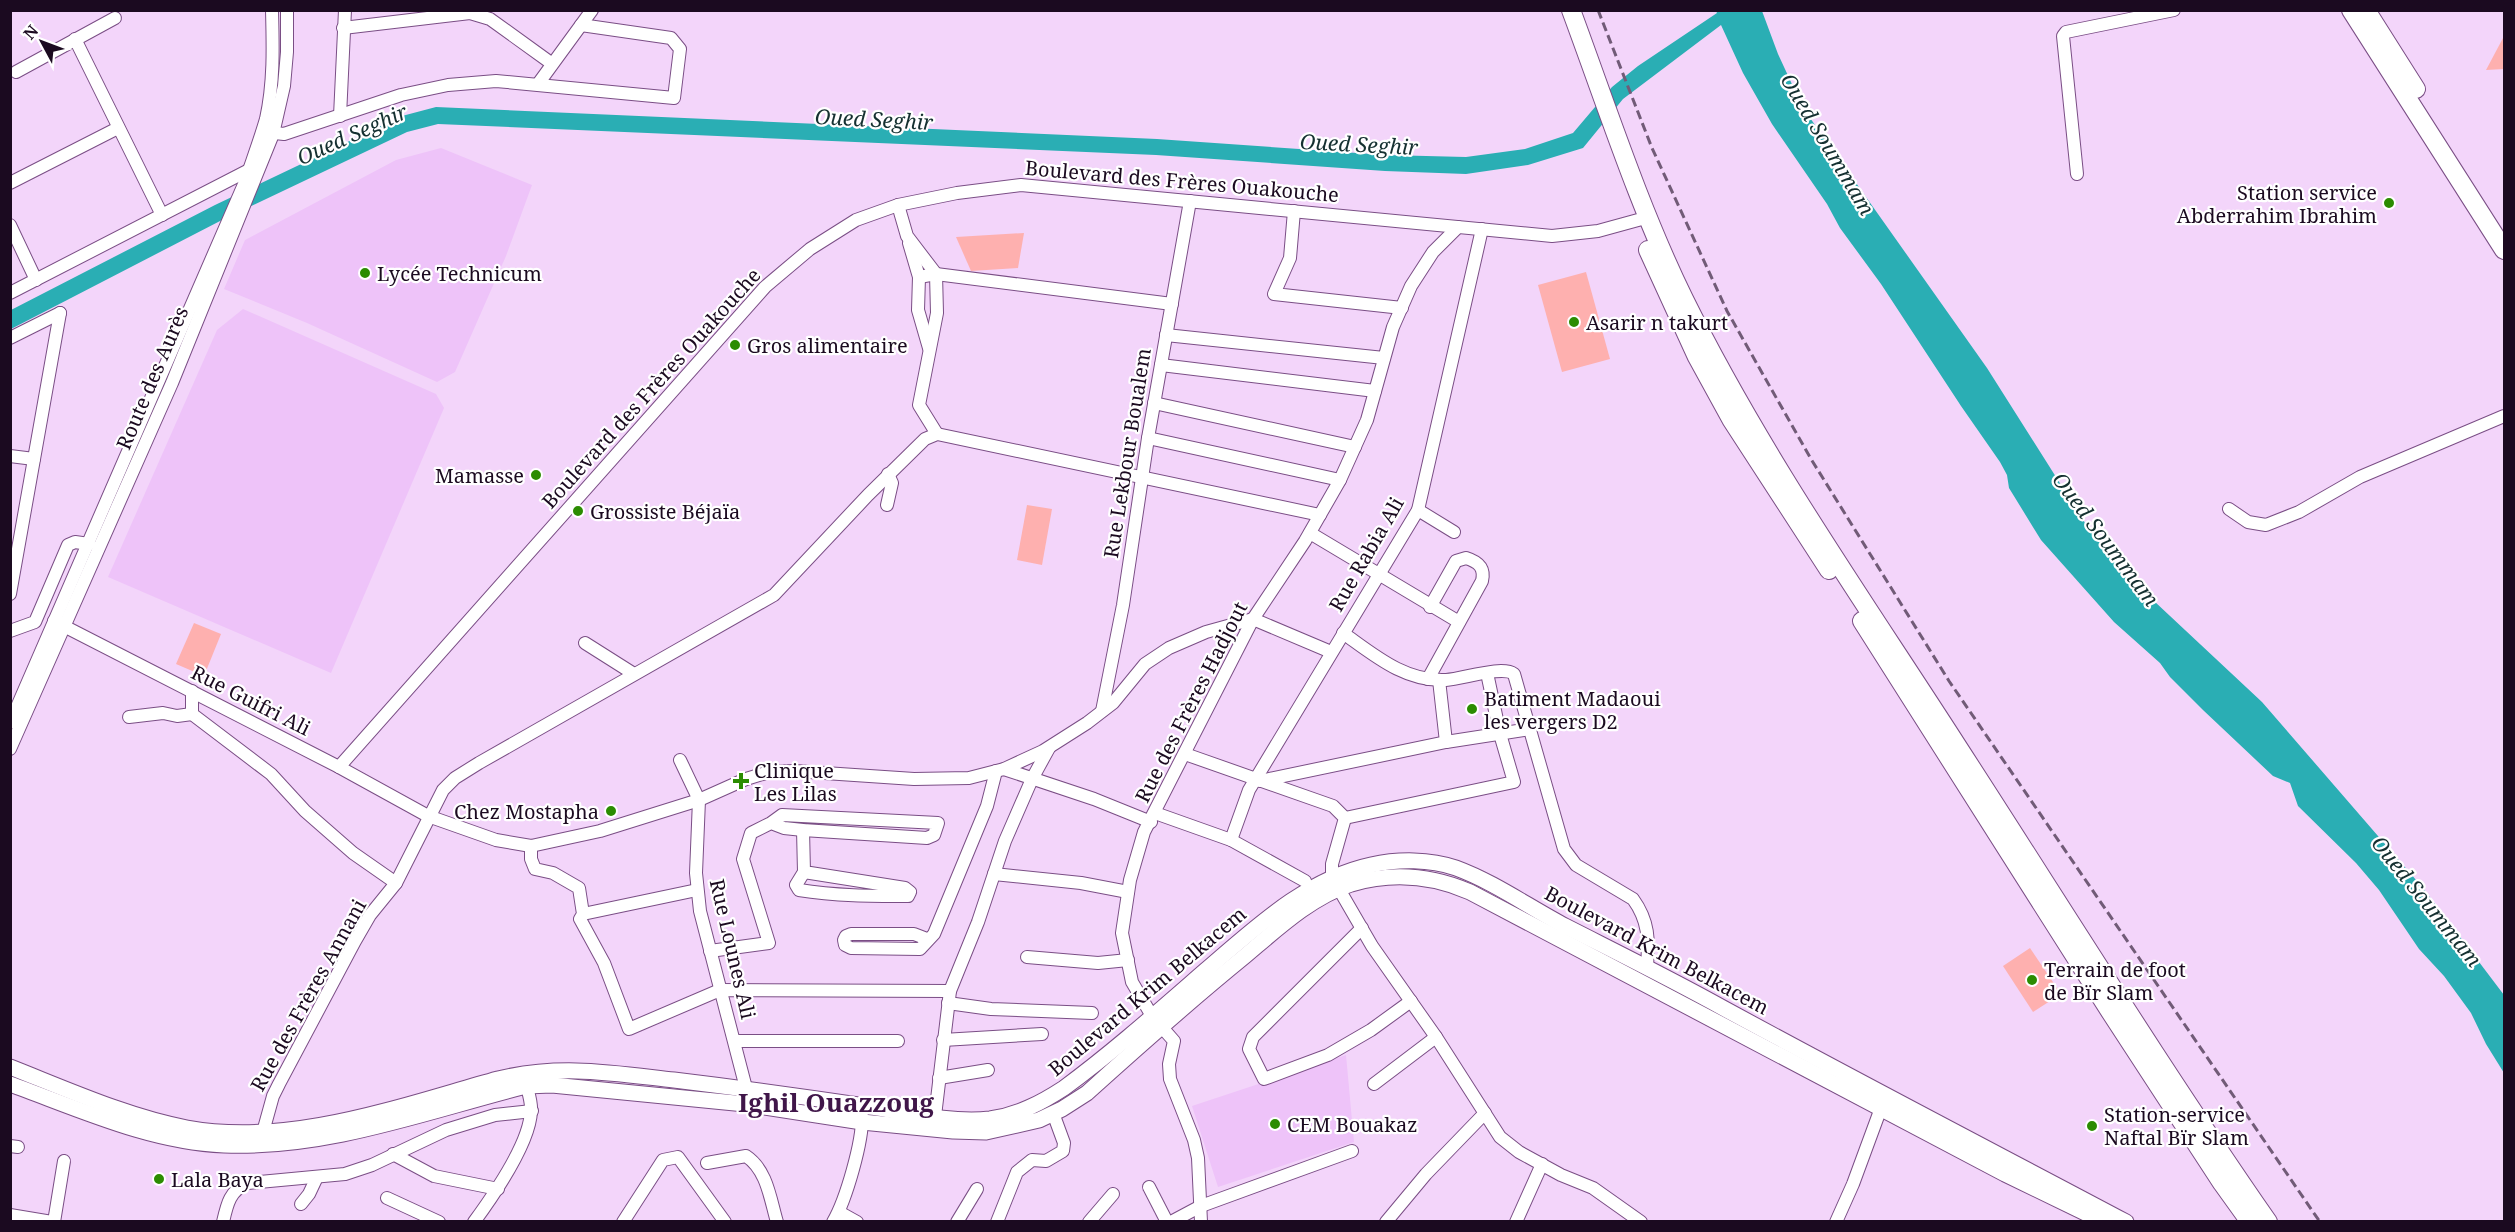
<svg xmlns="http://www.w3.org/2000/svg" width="2515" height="1232" font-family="'Noto Serif',serif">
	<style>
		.built { fill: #eec3f9 }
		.green { fill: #feb0af }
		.water { fill: #2aaeb4 }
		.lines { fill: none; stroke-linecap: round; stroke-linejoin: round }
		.minor-casing { stroke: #7a4e85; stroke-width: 14 }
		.major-casing { stroke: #7a4e85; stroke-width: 17 }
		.highway-casing { stroke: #7a4e85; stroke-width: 20 }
		.minor { stroke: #fff; stroke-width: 12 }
		.major { stroke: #fff; stroke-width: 15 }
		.highway { stroke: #fff; stroke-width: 18 }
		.rail { stroke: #715b77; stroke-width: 3; stroke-dasharray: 9 4.5; stroke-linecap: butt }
		.poi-dot { fill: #2b8c01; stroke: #fff; stroke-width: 2 }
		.labels { text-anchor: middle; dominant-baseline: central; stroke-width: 4.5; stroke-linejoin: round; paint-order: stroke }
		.street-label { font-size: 20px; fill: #1b0a20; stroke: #fff }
		.poi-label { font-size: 20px; fill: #1b0a20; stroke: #fff; text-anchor: start }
		.water-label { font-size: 21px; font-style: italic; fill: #153031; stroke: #fff }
		.district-label { font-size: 26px; font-weight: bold; fill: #401649; stroke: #fff }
	</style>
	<rect width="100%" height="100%" fill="#f3d5fa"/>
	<g class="built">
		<path d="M441,148L532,185L506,256L455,372L437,382L307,323L224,289L245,240L396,160Z"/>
		<path d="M243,309L436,394L444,408L331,673L108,577L217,330Z"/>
		<path d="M1346,1055L1354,1142L1218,1187L1192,1106Z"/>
	</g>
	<g class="green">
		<path d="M2503,38L2504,69L2486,70Z"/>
		<path d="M1024,233L1018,268L971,271L956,237Z"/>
		<path d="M1586,272L1610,359L1562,372L1538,285Z"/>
		<path d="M1027,505L1052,509L1042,565L1017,560Z"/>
		<path d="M194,623L221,634L204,676L176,664Z"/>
		<path d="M2030,948L2061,994L2033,1012L2003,966Z"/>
	</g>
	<path class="water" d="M1716,11H1762L1778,54L1803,108L1987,368L2087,526L2139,587L2262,702L2423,888L2504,995V1073L2486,1044L2471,1013L2444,976L2419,949L2379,890L2356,863L2298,806L2290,783L2273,776L2203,710L2170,677L2160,663L2114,622L2041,540L2009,488L2007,475L2000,462L1961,406L1881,284L1840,228L1827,204L1772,124L1743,73L1721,25L1623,99L1583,148L1528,165L1466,174L1385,171L1156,155L438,124L407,132L222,220L11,329V310L215,205L402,116L436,107L1157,139L1386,155L1466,157L1525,149L1573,133L1612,87L1638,66L1717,13Z"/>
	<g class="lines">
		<defs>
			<g id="minor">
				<path d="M343,28L470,13L490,19L551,63"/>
				<path d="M75,39L162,215"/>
				<path d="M16,72L115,18"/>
				<path d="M538,84L592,10"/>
				<path d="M340,116L345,10"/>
				<path d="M266,132L284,134L401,95L448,85L496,81L674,98L680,49L671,38L581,25"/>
				<path d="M2077,174L2063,36L2066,32L2174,10"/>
				<path d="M10,183L118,128"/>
				<path d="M898,205L907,236L936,274L937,313L919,405L937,434"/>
				<path d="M1294,211L1290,258L1274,294L1402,308"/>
				<path d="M10,225L36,280"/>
				<path d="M909,243L919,277L918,310L929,348"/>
				<path d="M919,277L936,274L1172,304"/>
				<path d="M10,293L249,170"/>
				<path d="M1166,335L1384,358"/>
				<path d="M10,338L60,313"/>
				<path d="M1161,365L1375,391"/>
				<path d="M1154,403L1355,447"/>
				<path d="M1148,438L1340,480"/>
				<path d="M10,456L34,459"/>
				<path d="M887,505L892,483L888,474"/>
				<path d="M2229,509L2248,522L2266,525L2299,512L2360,477L2504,416"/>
				<path d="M1418,510L1454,532"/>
				<path d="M1310,533L1459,622"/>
				<path d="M10,594L60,313"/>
				<path d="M54,621L339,767L428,816L496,840L531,846L600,831L699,800L746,779L769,772L795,771L914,779L969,778L1004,769L1043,751L1087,723L1113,703L1145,664L1169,648L1206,632L1253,619L1331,652"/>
				<path d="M10,631L35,622L68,545L75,542L89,544"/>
				<path d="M1343,633C1374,655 1405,682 1446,680C1463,679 1502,665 1514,674L1564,849L1576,865L1633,899C1649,921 1649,940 1647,966"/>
				<path d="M585,643L634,674"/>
				<path d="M1428,679L1482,581C1485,568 1479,562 1466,558L1456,561L1430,607"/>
				<path d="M1439,680L1446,742"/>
				<path d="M192,691V714L271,774L305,811L353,853L396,883"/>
				<path d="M1102,711L1123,605L1148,438L1190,201"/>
				<path d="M129,717L163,713L177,716L192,714"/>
				<path d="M10,723L245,182C252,161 260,140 266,119C274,83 273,47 272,10"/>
				<path d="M10,749L172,383L273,134L284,86L287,52V10"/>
				<path d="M1185,754L1333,806L1345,818L1332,864V877L1372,946L1436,1037L1500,1137L1519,1152L1561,1175L1593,1188L1641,1222"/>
				<path d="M680,760L699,800L696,873L700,911L746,1088L745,1097"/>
				<path d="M339,767L765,287L810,249L856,220L898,205L957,193L1021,185L1552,236L1598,231L1649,217"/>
				<path d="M1004,769L1094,799L1151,822"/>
				<path d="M1260,781L1446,742L1530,729"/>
				<path d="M1155,813L1231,840L1305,881"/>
				<path d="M1345,818L1514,782L1500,734L1487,673"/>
				<path d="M803,830L804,872L796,885L799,890C835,896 872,896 908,896L910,892L905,888L804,872"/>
				<path d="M1231,840L1249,790L1418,510L1482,229"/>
				<path d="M531,846V859L535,869L553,873L579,888L583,914L580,919L604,963L629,1029L720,990L950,991"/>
				<path d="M994,874L1081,883L1128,892"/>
				<path d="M583,914L697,890"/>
				<path d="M1362,928L1253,1037L1249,1049L1264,1079L1328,1055L1371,1030L1411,1001"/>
				<path d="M927,939L914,934H851L846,936L844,940L845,945L851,948L920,949L934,934L987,806L996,771"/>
				<path d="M710,951L769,943L743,859L751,833L771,823L782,815L938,823L934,835L927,838L803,830L784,828L771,823"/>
				<path d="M1027,957L1098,963L1128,960"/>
				<path d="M948,1003L991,1009L1092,1013"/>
				<path d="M943,1040L1042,1034"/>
				<path d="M735,1041H898"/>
				<path d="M939,1078L988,1070"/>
				<path d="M1374,1084L1436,1037"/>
				<path d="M935,1116L950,991L978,922L1005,841L1032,779L1049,748"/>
				<path d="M263,1132L273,1096L279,1084L355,941L370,915L396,883L443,790L455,778L479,763L774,595L868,495L925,439L937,434L1320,515"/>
				<path d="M10,1146L18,1147"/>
				<path d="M393,1154L434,1176L498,1189"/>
				<path d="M707,1163L746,1156C767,1170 770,1198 777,1222"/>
				<path d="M1149,1187L1167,1222"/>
				<path d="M387,1198L439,1222"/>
				<path d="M301,1204L309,1194L317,1177"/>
				<path d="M839,1212L857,1222"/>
				<path d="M10,1215L52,1222"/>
				<path d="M54,1222L64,1161"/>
				<path d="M223,1222C227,1204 230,1190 248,1183L345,1174L372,1165L446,1130L495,1115L532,1111"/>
				<path d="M474,1222C493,1196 530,1143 531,1111C532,1101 527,1089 525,1079"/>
				<path d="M623,1222L663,1160L678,1157L725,1222"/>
				<path d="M833,1222C846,1200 863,1141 862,1116"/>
				<path d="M957,1222L977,1189"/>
				<path d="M997,1222L1017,1172L1032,1160L1046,1161L1063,1151L1064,1143L1053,1113"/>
				<path d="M1089,1222L1113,1194"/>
				<path d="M1171,1222L1201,1206L1352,1151"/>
				<path d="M1201,1222L1198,1158L1194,1140L1170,1079L1169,1064L1174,1041L1152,1016L1132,982L1122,933L1130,880L1144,832L1253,619L1305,541L1340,480L1367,420L1393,327L1411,286L1433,252L1458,227"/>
				<path d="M1386,1222L1426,1174L1485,1113"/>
				<path d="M1516,1222L1542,1164"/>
				<path d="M1836,1222L1853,1184L1881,1108"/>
			</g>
			<g id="major">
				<path d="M10,1067C66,1089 128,1117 187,1128C290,1147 400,1106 498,1079C560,1064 612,1073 674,1080C740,1088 806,1097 872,1107C910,1113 951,1123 990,1119C1018,1115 1041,1103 1064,1088C1114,1051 1160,1010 1206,970C1255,928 1306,879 1371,865C1398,859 1430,859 1456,868C1494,882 1529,907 1565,926C1618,953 1671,979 1723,1008C1857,1081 1992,1151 2126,1222"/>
				<path d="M10,1084C79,1109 150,1142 224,1145C328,1149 427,1111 526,1086L552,1085L745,1104L862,1122L953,1131L986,1132L1039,1120L1062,1109L1087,1093C1139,1046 1191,1000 1245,956C1277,929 1311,897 1351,884C1392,872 1431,875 1470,892L2005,1174L2104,1222"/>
			</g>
			<g id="highway">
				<path d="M1571,10C1607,107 1639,207 1684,299C1761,455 1862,598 1956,744C2059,903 2159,1065 2268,1222"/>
				<path d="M2351,10L2504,250"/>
				<path d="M2366,10L2416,89"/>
				<path d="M1648,250L1697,357L1731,419L1829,570"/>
				<path d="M1862,621L2111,1013L2222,1183L2250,1222"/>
			</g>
		</defs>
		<use href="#minor" class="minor-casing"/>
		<use href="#major" class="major-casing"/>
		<use href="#highway" class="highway-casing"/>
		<use href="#minor" class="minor"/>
		<use href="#major" class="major"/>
		<use href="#highway" class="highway"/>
		<path class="rail" d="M1598,10L1652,148L1727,311L1811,459L1949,681L2320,1222"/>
	</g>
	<g class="poi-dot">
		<circle cx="2389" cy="203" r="6"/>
		<circle cx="365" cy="273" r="6"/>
		<circle cx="1574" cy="322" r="6"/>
		<circle cx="735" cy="345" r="6"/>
		<circle cx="536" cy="475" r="6"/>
		<circle cx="578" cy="511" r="6"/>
		<circle cx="1472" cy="709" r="6"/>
		<path d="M738 772h6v6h6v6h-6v6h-6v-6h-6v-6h6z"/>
		<circle cx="611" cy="811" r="6"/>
		<circle cx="2032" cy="980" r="6"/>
		<circle cx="1275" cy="1124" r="6"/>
		<circle cx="2092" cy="1126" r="6"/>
		<circle cx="159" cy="1179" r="6"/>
	</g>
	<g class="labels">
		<g class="street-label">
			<text transform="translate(1182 181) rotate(5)">Boulevard des Frères Ouakouche</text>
			<text transform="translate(152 378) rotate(-67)">Route des Aurès</text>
			<text transform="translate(651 388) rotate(-48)">Boulevard des Frères Ouakouche</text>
			<text transform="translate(1127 453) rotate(-81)">Rue Lekbour Boualem</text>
			<text transform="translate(1366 554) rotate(-60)">Rue Rabia Ali</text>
			<text transform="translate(251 700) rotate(27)">Rue Guifri Ali</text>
			<text transform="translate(1191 702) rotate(-63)">Rue des Frères Hadjout</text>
			<text transform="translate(733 949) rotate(77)">Rue Lounes Ali</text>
			<text transform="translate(1657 950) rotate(28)">Boulevard Krim Belkacem</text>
			<text transform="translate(1147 991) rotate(-40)">Boulevard Krim Belkacem</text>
			<text transform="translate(308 995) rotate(-61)">Rue des Frères Annani</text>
		</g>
		<g class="poi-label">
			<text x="2377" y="192" text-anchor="end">Station service<tspan x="2377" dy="23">Abderrahim Ibrahim</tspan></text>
			<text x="377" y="273">Lycée Technicum</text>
			<text x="1586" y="322">Asarir n takurt</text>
			<text x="747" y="345">Gros alimentaire</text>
			<text x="524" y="475" text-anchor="end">Mamasse</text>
			<text x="590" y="511">Grossiste Béjaïa</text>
			<text x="1484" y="698">Batiment Madaoui<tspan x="1484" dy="23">les vergers D2</tspan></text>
			<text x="754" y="770">Clinique<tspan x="754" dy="23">Les Lilas</tspan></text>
			<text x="599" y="811" text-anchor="end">Chez Mostapha</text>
			<text x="2044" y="969">Terrain de foot<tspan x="2044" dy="23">de Bïr Slam</tspan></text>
			<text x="2104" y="1114">Station-service<tspan x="2104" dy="23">Naftal Bïr Slam</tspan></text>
			<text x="1287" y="1124">CEM Bouakaz</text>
			<text x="171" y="1179">Lala Baya</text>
		</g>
		<g class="water-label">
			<text transform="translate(874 119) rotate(3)">Oued Seghir</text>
			<text transform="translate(352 134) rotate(-24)">Oued Seghir</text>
			<text transform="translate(1359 144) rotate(3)">Oued Seghir</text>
			<text transform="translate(1828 144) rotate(59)">Oued Soummam</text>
			<text transform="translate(2106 539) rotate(53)">Oued Soummam</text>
			<text transform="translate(2427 901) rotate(51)">Oued Soummam</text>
		</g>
		<g class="district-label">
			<text x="836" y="1102">Ighil Ouazzoug</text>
		</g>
	</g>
	<rect width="2515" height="1232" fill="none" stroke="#1b0a20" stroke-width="24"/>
	<g transform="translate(42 42) rotate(311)" stroke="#ffffff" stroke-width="4.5" paint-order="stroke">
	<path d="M0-4.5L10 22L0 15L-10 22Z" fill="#1b0a20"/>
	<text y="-9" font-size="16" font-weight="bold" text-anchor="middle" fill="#1b0a20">N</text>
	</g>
</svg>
